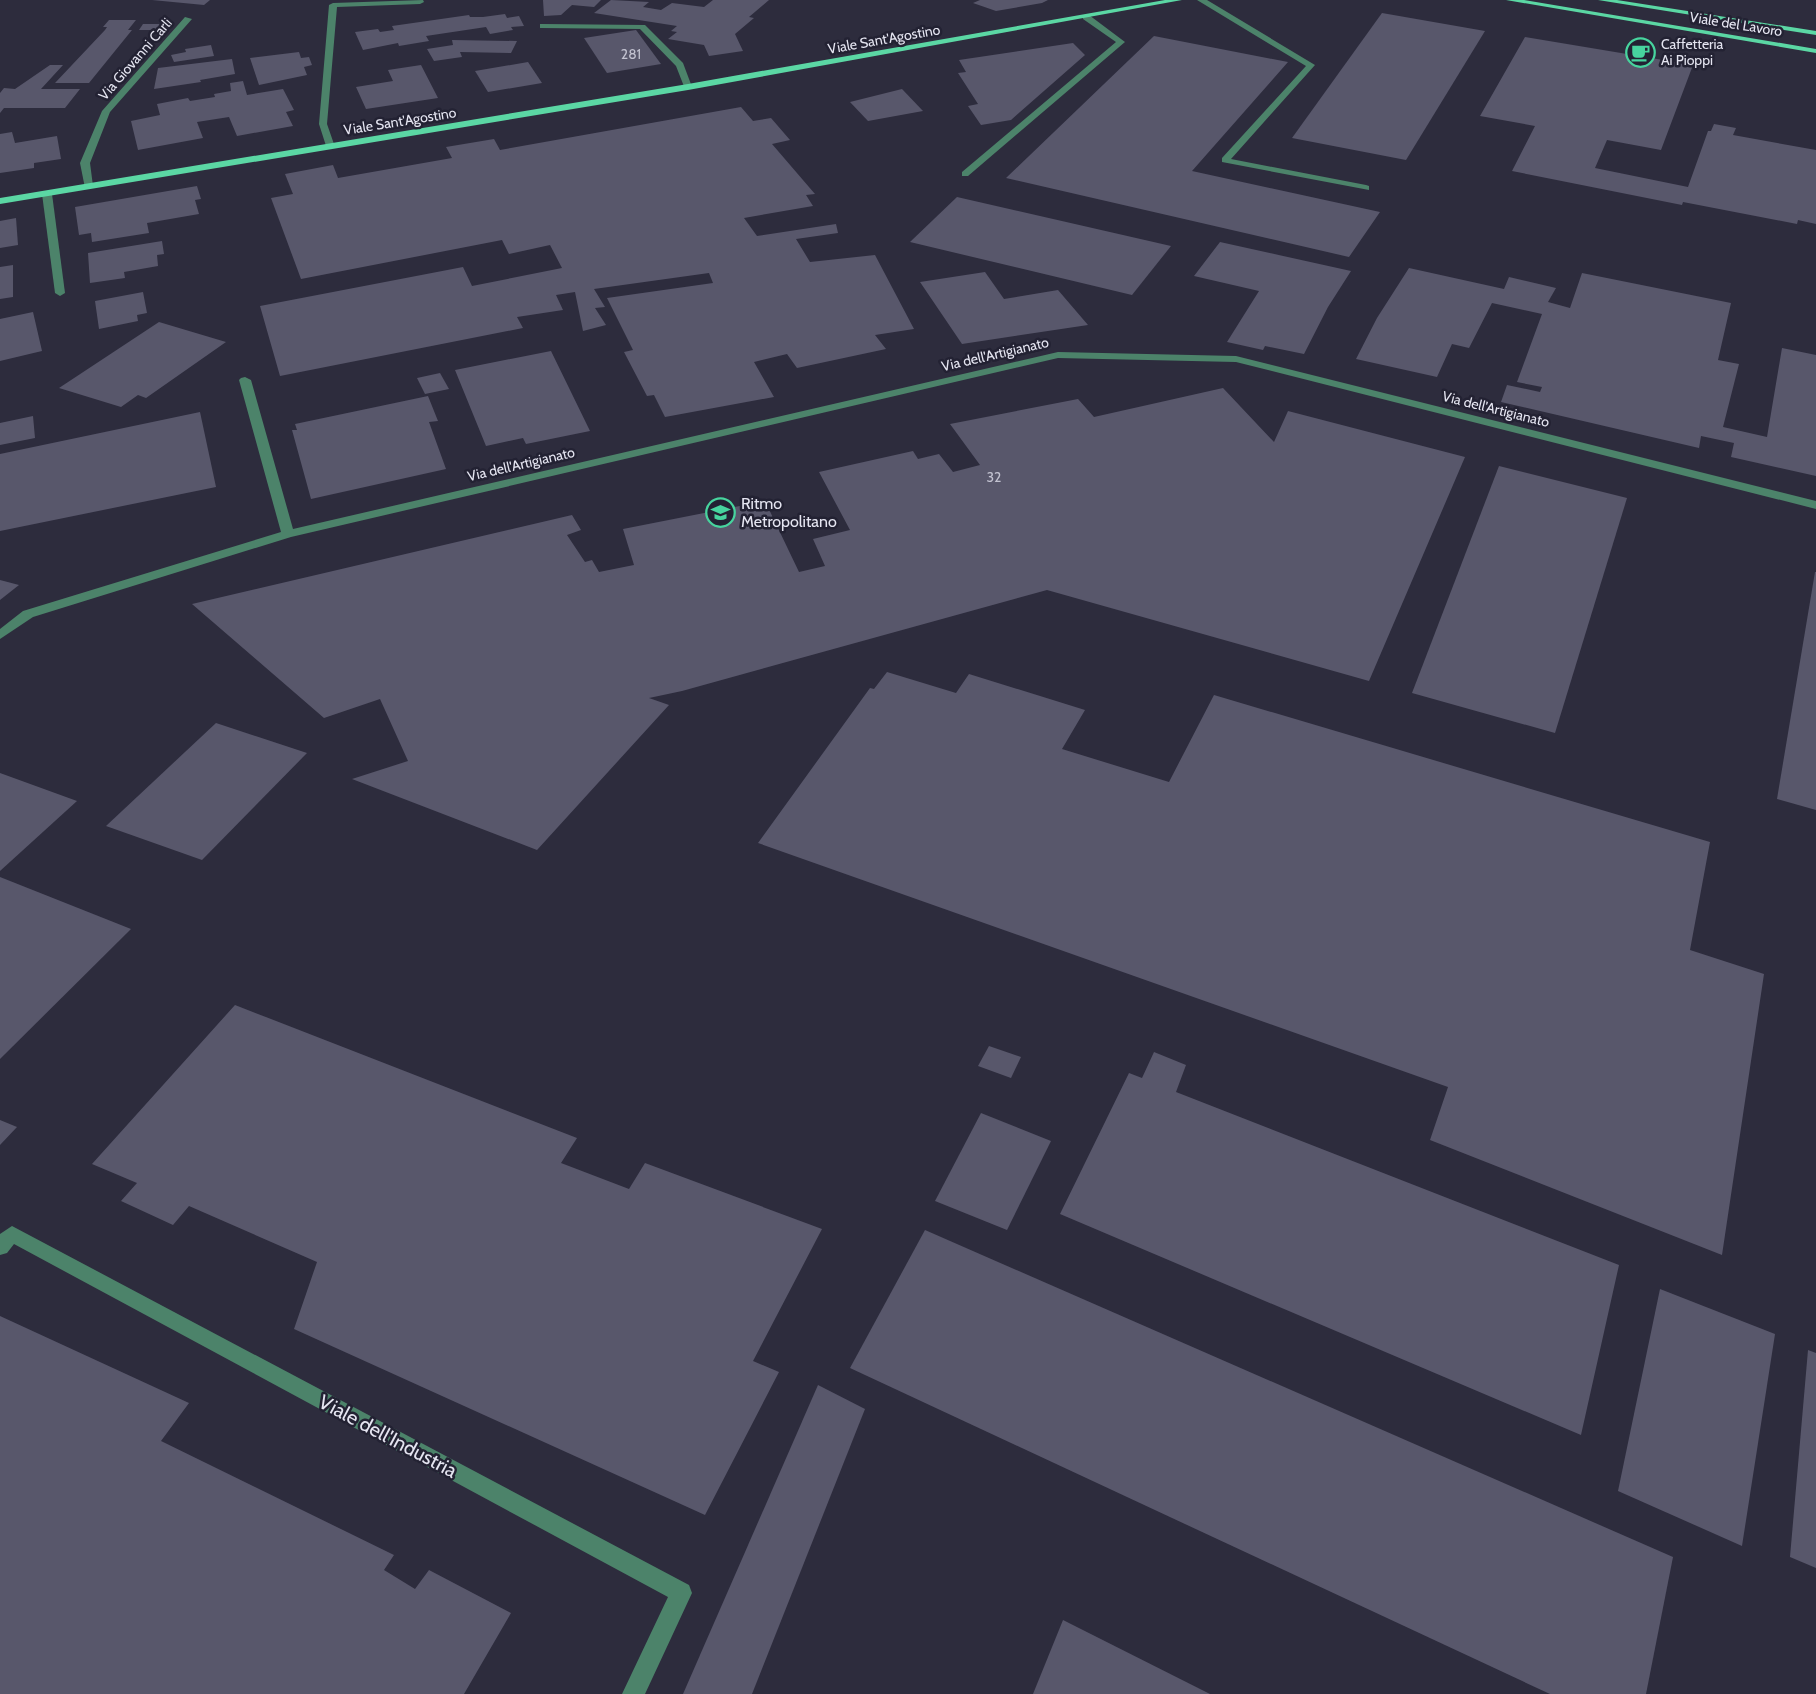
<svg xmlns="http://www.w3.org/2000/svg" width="1816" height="1694" font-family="Cabin,sans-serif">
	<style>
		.building { fill: #58576b }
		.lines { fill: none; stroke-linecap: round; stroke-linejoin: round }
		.minor { fill: #4c836a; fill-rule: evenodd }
		.major { fill: #5bd7a4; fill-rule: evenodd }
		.labels { text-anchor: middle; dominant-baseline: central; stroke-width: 5; stroke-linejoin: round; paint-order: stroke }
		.far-street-label { font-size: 14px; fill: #e5e5f1; stroke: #232233 }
		.far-poi-label { font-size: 14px; fill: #e5e5f1; stroke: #232233; text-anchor: start }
		.number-label { font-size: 14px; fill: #c2c2d0 }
		.poi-label { font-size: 16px; fill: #e5e5f1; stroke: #232233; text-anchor: start }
		.near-street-label { font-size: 20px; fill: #e5e5f1; stroke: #232233 }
	</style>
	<rect width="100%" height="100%" fill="#2d2c3d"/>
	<g class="building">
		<path d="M152,0H210L204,5Z"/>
		<path d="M543,0H601L594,7L572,5L561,15L544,16Z"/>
		<path d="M611,0L649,2L643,7L661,10L672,3L704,7L713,0H769L749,17L754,18L735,34L743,51L709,56L704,45L668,39L677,32L671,31L677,26L594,13Z"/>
		<path d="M980,0H1048L1042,3L996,11L973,3Z"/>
		<path d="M1382,13L1485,31L1406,160L1292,138Z"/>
		<path d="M505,14L507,18L519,16L524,26L511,27L513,30L490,34L486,27L426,36L429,41L399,46L398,43L363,50L355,32L378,29L380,32L394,30L392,26L469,15L470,17H483Z"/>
		<path d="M109,20H136L128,30H132L89,83H55L105,30L107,27H103Z"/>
		<path d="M143,24H163L160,30H139Z"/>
		<path d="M636,30L661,64L607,73L584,38Z"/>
		<path d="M1154,36L1288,62L1192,171L1380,212L1349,257L1006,178Z"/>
		<path d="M1525,37L1693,65L1661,150L1607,140L1595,168L1688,187L1708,131H1711L1714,124L1736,128L1733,135L1816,150V224L1798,220L1797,224L1683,202L1682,205L1512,171L1535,126L1480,116Z"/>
		<path d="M452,40L517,41L511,53L460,52L462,57L434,61L427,49L453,45Z"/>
		<path d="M1073,43L1085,55L1011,120L981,125L968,106L978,104L958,73L966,72L959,60Z"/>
		<path d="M211,45L214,56L174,62L171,55L186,52L185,49Z"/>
		<path d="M299,52L301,58L309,57L312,65L304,67L307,75L259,85L250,58Z"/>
		<path d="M232,59L235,74L200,80L201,82L154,89L158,68Z"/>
		<path d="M528,62L542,83L488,92L475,71Z"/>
		<path d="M50,65H63L41,89H80L65,108H4L0,113V93L4,88L15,89Z"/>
		<path d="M421,65L438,98L366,109L356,87L393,81L388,70Z"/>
		<path d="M243,81L247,95L283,89L294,110L286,112L293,126L237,136L229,117L197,122L203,138L138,150L131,121L160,115L157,104L188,98L190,101L215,97L214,94L231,91L230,83Z"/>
		<path d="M902,89L923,111L868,121L850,102Z"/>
		<path d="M741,107L753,121L771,118L790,140L772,144L815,194L806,195L813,206L744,218L757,236L836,224L838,233L796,239L810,262L875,255L914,329L875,335L886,349L797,368L787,354L754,362L774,397L665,417L654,395L647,396L624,352L633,350L607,298L713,283L709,273L594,289L605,307L595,308L606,325L583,331L575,292L556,295L563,310L517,317L523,328L280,376L260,306L463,267L472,286L562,268L550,245L509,254L502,240L301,279L271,198L293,194L285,174L333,165L338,178L452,158L446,147L494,139L500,150Z"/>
		<path d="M12,132L15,143L57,136L61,159L34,163V168L0,173V134Z"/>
		<path d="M197,186L201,199L195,200L199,214L147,223L149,233L92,242L91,233L79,235L75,207Z"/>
		<path d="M957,197L1171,246L1132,295L910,242Z"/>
		<path d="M16,218L18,245L0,248V221Z"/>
		<path d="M162,241L164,254L157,255L158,266L124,272L125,278L90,283L88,253Z"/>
		<path d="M1220,242L1351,271L1328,307L1304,354L1265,346L1263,350L1227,342L1259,291L1194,276Z"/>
		<path d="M13,265V297L0,299V267Z"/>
		<path d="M1409,268L1504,289L1509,277L1556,288L1548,302L1570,308L1582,273L1731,303L1718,360L1739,364L1723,427L1767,437L1782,348L1816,355V476L1731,457L1734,443L1701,436L1699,448L1501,402L1507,385L1540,392L1542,387L1517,382L1542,314L1492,303L1469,348L1452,344L1437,377L1356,359L1377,318Z"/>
		<path d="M985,272L1004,299L1058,290L1088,325L962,344L920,282Z"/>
		<path d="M143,292L147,313L137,315L138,321L99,329L95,301Z"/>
		<path d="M33,312L42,351L0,361V319Z"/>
		<path d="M159,322L226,342L146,398L138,395L121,407L59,388Z"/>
		<path d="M551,351L590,431L526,444L523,438L486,446L455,370Z"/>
		<path d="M440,373L449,389L425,394L417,378Z"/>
		<path d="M1223,388L1274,442L1288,411L1465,457L1369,681L1047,590L682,691L649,698L669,705L537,850L352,779L408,761L380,699L324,718L192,604L572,515L581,530L567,535L585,562L592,560L599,572L634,565L623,529L765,501L799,572L825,566L813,539L850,530L819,472L913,451L918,459L939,454L953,472L980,465L950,424L1078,399L1094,417Z"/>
		<path d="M428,396L438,421L429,422L446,469L311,499L292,430H297L295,424Z"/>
		<path d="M200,412L216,487L0,531V454Z"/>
		<path d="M33,416L35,438L0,445V423Z"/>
		<path d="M1499,466L1627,498L1555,733L1412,693Z"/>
		<path d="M1815,572H1816V810L1777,799Z"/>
		<path d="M0,580L19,585L0,600Z"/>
		<path d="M887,672L956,693L969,674L1085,710L1062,749L1169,782L1214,695L1710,842L1690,950L1764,974L1722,1255L1430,1140L1448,1087L758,843L870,688L874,689Z"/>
		<path d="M216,723L307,753L202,860L106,826Z"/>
		<path d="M0,773L77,801L0,871Z"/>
		<path d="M0,877L131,929L0,1059Z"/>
		<path d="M235,1005L577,1138L561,1163L629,1189L645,1163L822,1229L753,1361L779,1372L705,1515L294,1329L317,1262L189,1206L173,1225L121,1201L137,1183L92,1164Z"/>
		<path d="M989,1046L1021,1057L1011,1078L978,1066Z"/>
		<path d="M1154,1052L1186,1065L1176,1092L1619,1265L1581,1435L1060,1214L1129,1073L1142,1078Z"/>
		<path d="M981,1113L1051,1141L1007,1230L935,1201Z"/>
		<path d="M0,1120L17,1127L0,1145Z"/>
		<path d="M925,1230L1673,1557L1646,1694H1550L850,1368Z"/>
		<path d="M1660,1289L1775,1334L1742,1546L1618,1491Z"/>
		<path d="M0,1316L189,1403L161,1441L394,1555L384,1570L415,1589L429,1570L511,1613L464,1694H0Z"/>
		<path d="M1808,1350L1816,1353V1568L1790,1557Z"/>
		<path d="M818,1385L865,1409L752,1694H683Z"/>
		<path d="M1063,1620L1210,1694H1033Z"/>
	</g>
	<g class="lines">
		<g class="minor">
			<path d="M423,0L424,2L420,4L337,7L327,124L335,147L327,149L319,124L329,5L333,3Z"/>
			<path d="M1197,0H1207L1315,65L1231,159L1366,185L1369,186V190L1222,162V158L1306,66Z"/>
			<path d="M1083,15H1089L1125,42L968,176H962V172L1116,42L1083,19Z"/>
			<path d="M185,17L192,19L110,112L90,163L93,186L85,188L80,163L102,111Z"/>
			<path d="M543,24L645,25L683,63L692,87L685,89L676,66L640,29L540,28V24Z"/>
			<path d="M47,191L52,194L65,293L60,296L55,293L42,194Z"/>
			<path d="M1058,352L1236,356L1816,501V509L1236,362L1058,358L291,537L33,617L0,639V629L23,611L281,532L239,380L241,378L245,377L251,380L293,529Z"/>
			<path d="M12,1226L689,1585L692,1593L645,1694H622L668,1597L14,1244L7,1253L0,1255V1234Z"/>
		</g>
		<g class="major">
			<path d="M1165,0H1182L688,90L0,204V198L688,84Z"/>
			<path d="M1506,0H1524L1816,49V53Z"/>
			<path d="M1598,0H1617L1816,31V35Z"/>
		</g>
	</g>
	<defs>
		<symbol id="cafe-ring" viewBox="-11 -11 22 22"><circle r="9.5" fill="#232233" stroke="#47d49e" stroke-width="1.5"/><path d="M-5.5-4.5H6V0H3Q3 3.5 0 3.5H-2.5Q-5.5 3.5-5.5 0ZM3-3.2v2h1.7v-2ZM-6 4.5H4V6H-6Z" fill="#47d49e"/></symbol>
		<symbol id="school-ring" viewBox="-11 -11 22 22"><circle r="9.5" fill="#232233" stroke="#47d49e" stroke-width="1.5"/><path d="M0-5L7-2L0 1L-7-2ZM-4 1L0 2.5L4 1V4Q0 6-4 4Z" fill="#47d49e"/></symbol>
	</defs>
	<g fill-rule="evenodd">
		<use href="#cafe-ring" x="1624" y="36" width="33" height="33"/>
		<use href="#school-ring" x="704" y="496" width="33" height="33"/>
	</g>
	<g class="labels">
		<g class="far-street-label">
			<text transform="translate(1736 24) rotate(9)">Viale del Lavoro</text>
			<text transform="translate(884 39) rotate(-10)">Viale Sant'Agostino</text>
			<text transform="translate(135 59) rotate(-49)">Via Giovanni Carli</text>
			<text transform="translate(400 121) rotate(-9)">Viale Sant'Agostino</text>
			<text transform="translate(995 354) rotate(-13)">Via dell'Artigianato</text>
			<text transform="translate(1496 409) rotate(14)">Via dell'Artigianato</text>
			<text transform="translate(521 464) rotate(-13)">Via dell'Artigianato</text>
		</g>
		<g class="far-poi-label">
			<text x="1661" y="44">Caffetteria<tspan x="1661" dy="16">Ai Pioppi</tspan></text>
		</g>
		<g class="number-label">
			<text x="631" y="54">281</text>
			<text x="994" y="477">32</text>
		</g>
		<g class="poi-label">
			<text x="741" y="503">Ritmo<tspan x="741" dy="18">Metropolitano</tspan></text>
		</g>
		<g class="near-street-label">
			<text transform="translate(388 1436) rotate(28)">Viale dell'Industria</text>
		</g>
	</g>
</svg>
